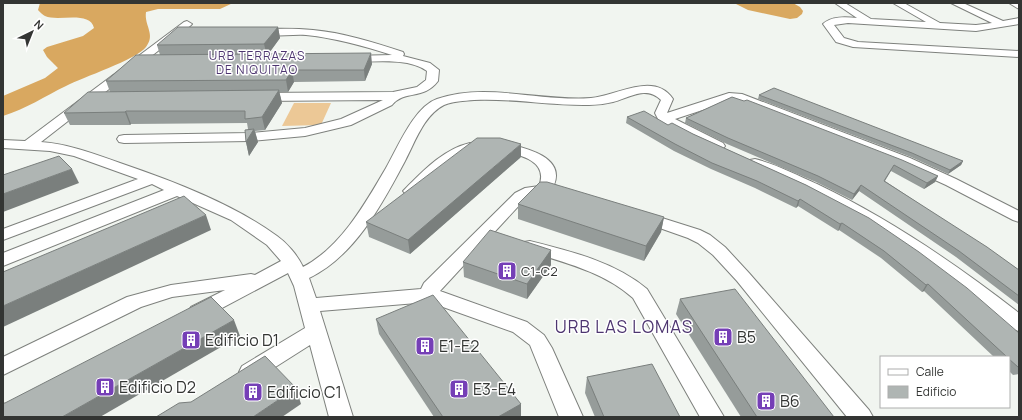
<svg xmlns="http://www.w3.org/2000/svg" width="1022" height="420" font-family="Manrope,sans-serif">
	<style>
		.green { fill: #ecc896 }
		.forest { fill: #d9a860 }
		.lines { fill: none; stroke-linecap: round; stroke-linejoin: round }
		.minor-casing { stroke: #7e817d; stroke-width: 2 }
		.minor { fill: #fff; fill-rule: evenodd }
		.wall { fill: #969c9a }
		.shaded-wall { fill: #7a7f7d }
		.building { fill: #afb5b3; stroke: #7a7f7d }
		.labels { text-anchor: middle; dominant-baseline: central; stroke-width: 3; stroke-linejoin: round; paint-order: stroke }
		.far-neighbourhood-label { font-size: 12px; letter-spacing: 1px; fill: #4d3570; stroke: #fff }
		.poi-label { font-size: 13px; fill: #333533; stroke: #fff; text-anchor: start }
		.near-poi-label { font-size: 16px; fill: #333533; stroke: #fff; text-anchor: start }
		.near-neighbourhood-label { font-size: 17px; letter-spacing: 1px; fill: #4d3570; stroke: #fff }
	</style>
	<rect width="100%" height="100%" fill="#f1f5f0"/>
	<path class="green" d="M294,103H331L321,125L282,126Z"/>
	<g class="forest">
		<path d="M40,3H233L220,9H158L146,12C144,26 156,34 146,47C136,60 83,77 66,86C45,96 26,109 3,116V96L45,78L58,68L47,57L43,50L47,47L83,36L94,28C90,10 58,22 45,16C43,15 40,12 38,10Z"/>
		<path d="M734,3H793L800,7L803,11L802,14L797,18L790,19L748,10Z"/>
	</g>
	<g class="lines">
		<defs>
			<g id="minor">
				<path d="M835,3H845L871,19L926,22L893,3H904L940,23L976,25L992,23L951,3H963L1003,21L1019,18V24L976,31L848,23L834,25L844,38L858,42L1019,51V57L853,47L836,42L823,24C831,16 846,17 857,18Z"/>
				<path d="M1009,3H1019V9Z"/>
				<path d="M187,21L192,24L190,26L41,142C69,144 95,154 120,163C173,181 233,204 277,236C287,243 298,256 303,267C341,247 365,204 386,168C398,147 414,107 437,99C487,82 540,102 591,98C617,96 654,71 673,99L667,113L729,93L742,94L910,158L956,179L1019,211V222L1013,220L946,185L900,164L740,101H730L675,119L723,143L725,146L723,149L718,150L659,121L655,113L661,100C646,85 629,98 613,102C605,104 597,105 589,105C550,106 512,98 474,100C464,101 453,101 444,105C424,115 415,142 405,161C382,204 355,256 309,278L316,298L421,289L424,283L515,193L525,188L539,186C550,159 515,154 496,149L494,146L496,143L501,142C521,147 566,155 554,185L557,186L560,189L557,192L533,195L525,199L440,291L527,322L544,335L552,348L583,417H559L532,350L530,345L513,332L429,302L320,311L353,417H329L310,345L258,378L250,381L242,378L239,372L242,366L305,328L294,286L288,273L205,317L198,319L191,317L188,312L191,307L225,290L172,297L141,307L3,375V357L127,297L171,285L251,274L255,275L281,261L267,245L231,220L177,196L3,266V253L164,190L152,184L3,240V229L138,179L74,156L50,151L3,148V140L25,141L184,22Z"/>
				<path d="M257,29C276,29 294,28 313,30C344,33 373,42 403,52L404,54L403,56L430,63L439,70L438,81C424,100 404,90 392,105L351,125L305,136L250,141L124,143L119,142L117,139L119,136L124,135L250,133L305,128L341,119L383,100L258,101L254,100L252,97L254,94L258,93L393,92L417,87L426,80L427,71C409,57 372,62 350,62L345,59L350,56L392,55C364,46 335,38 306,35C289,34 270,38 253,34L252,32L253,30Z"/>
				<path d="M470,143L475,144L477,147L475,150L452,163L416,194L411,196L406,194L403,191L406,188C424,170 444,149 470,143Z"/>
				<path d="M755,159C776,164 797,175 817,184C890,219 956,264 1019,313V331L1012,329C963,288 912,250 857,217C823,197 786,181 750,166L748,163L750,160Z"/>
				<path d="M643,212L700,230L710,235L725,247L749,273L869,410L873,417H847L737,281L713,255L698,243L688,238L637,220L635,217L637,214Z"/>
				<path d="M530,241C570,251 615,262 647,289L724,417H700L633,298C603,271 562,262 524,250L521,246L524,242Z"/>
			</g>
		</defs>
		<use href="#minor" class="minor-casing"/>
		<use href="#minor" class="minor"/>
	</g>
	<g class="wall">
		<path d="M278,27L280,38L268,54L372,64L365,81L294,82L288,92H279L282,103L265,130L255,131L258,142L249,156L246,142L248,129L247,123L131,124L130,125H70L64,113L110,92L106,81L160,55L157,45Z"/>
		<path d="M759,95L963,161L961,165L948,174L911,157L758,99Z"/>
		<path d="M732,97L938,176L935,182L924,189L891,171L885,181L1019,270V305L956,257L859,191L852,200L816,182L727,144L685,123L686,118Z"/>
		<path d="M627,117L668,125L693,134L806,185L1019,333V374L1013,375L1009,371V357H994L924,291L922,292L881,258L839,230L838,231L798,206L796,208L755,188L711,169L674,151L626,123Z"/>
		<path d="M521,157L410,254L369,237L366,222Z"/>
		<path d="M518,204L664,217L661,232L644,261L518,219Z"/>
		<path d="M551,250V265L527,299L464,277L463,262Z"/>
		<path d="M680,299L834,417H741L676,314Z"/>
		<path d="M376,319L521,404V417H434L379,334Z"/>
		<path d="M587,377L680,417H595L585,393Z"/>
	</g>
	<g class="shaded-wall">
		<path d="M278,27L280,38L267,56L264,44Z"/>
		<path d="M371,53L372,64L365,81L364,70Z"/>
		<path d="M292,70L294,82L288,92L286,80Z"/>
		<path d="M279,90L282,103L265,130L262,117Z"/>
		<path d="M126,111L131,124L130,125L125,112Z"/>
		<path d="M254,129L258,142L249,156L246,142Z"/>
		<path d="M521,144V157L410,254L408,240Z"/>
		<path d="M963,161L961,165L948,174L950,170Z"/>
		<path d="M72,169L79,183L3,212V194Z"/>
		<path d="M938,176L935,182L924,189L927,183Z"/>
		<path d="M861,185L859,191L852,200L854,194Z"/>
		<path d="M800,199L798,206L796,208L798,201Z"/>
		<path d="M206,215L211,230L3,327V306Z"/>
		<path d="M664,217L661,232L644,261L646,246Z"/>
		<path d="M842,223L839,230L838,231L840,224Z"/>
		<path d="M551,250V265L527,299V284Z"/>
		<path d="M928,284L924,291L922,292L926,285Z"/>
		<path d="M234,320L240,336L100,417H62Z"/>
		<path d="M296,388L301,404L282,417H253Z"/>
		<path d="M521,404V417H498Z"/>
	</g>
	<g class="building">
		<path d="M178,27H278L264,44L157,45Z"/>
		<path d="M371,53L364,70H292L286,80L106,81L136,55Z"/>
		<path d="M774,88L963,161L950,170L912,153L759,95Z"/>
		<path d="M279,90L262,117L245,119V111H126L125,112L64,113L88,92Z"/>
		<path d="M732,97L744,101L747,100L902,160L938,176L927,183L894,165L884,181L987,247L1019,270V296L959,251L861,185L854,194L818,176L728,138L686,118Z"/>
		<path d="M644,111L668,125L672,123L693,134L806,185L869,218L919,252L967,288L1019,333V367H1018L1009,359V357H1007L928,284L926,285L884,251L842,223L840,224L800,199L798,201L757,181L712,163L675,144L627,117Z"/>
		<path d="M254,129L246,142L245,130Z"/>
		<path d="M477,138H500L521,144L408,240L366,222Z"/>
		<path d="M59,156L72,169L3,194V175Z"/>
		<path d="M540,182H547L664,217L646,246L518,204Z"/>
		<path d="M184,196L206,215L3,306V272Z"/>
		<path d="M490,230L551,250L527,284L463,262Z"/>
		<path d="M735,289L834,417H757L680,299Z"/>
		<path d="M433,295L521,404L498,417H443L376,319Z"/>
		<path d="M211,297L234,320L62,417H3V403H5Z"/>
		<path d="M265,356L296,388L253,417H156L179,403L191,402Z"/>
		<path d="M652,364L680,417H604L587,377Z"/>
	</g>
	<defs>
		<symbol id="building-square" viewBox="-11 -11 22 22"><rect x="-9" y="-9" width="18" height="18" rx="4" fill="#753fb6" stroke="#fff"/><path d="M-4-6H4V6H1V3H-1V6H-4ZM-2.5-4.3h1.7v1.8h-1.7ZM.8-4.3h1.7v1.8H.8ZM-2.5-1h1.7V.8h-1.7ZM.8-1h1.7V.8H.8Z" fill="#fff"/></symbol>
	</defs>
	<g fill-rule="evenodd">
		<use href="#building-square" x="496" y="260" width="22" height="22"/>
		<use href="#building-square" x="712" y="326" width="22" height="22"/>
		<use href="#building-square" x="180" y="329" width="22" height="22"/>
		<use href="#building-square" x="414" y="335" width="22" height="22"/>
		<use href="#building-square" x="94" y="376" width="22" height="22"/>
		<use href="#building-square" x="448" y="378" width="22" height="22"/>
		<use href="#building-square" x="242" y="381" width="22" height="22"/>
		<use href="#building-square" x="755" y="390" width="22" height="22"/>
	</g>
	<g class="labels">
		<g class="far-neighbourhood-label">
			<text x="257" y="55">URB TERRAZAS<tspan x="257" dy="14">DE NIQUITAO</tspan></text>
		</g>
		<g class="poi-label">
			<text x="521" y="271">C1-C2</text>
		</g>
		<g class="near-poi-label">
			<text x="737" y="337">B5</text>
			<text x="205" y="340">Edificio D1</text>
			<text x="439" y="346">E1-E2</text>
			<text x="119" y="387">Edificio D2</text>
			<text x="473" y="389">E3-E4</text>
			<text x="267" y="392">Edificio C1</text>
			<text x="780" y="401">B6</text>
		</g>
		<g class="near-neighbourhood-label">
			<text x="624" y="326">URB LAS LOMAS</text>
		</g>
	</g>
	<rect width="1022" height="420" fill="none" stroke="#333533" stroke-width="8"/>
	<rect x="880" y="356" width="130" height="52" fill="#ffffff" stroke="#adaead"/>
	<rect x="888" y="369" width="20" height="6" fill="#ffffff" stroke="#adaead"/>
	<text x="916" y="376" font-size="12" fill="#333533">Calle</text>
	<rect x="888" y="386" width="20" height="12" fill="#afb5b3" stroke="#adaead"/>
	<text x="916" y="396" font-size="12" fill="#333533">Edificio</text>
	<g transform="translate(32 32) rotate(43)" stroke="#ffffff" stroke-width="3" paint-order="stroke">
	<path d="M0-3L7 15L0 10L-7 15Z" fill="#333533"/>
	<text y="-6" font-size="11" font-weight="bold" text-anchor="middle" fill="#333533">N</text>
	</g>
</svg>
